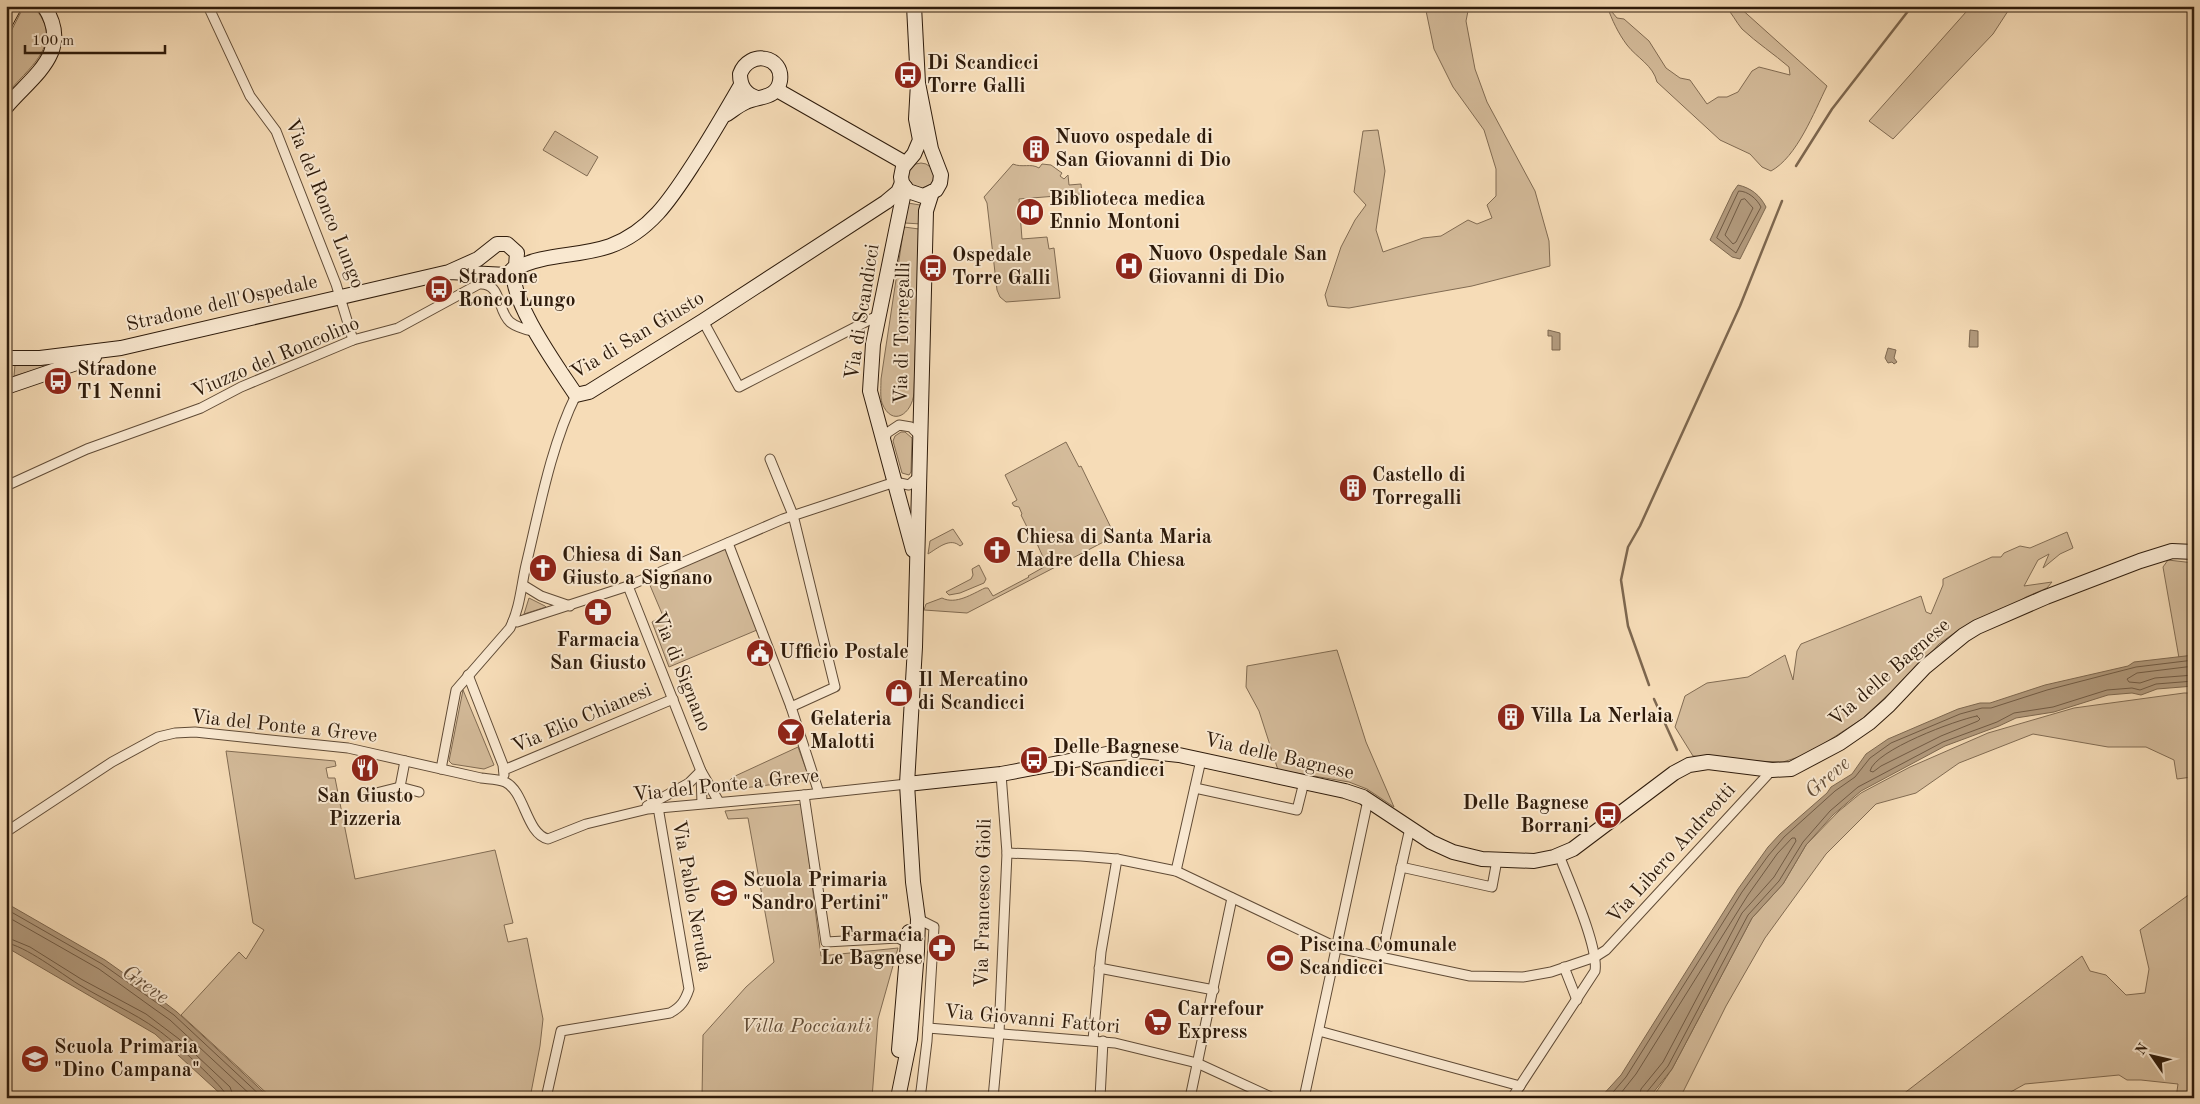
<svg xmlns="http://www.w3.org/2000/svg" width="2200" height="1104" font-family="'Old Standard TT',serif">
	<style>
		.green { fill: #d4bb9a; stroke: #816b52 }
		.water { fill: #b29a7d; stroke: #7d674f }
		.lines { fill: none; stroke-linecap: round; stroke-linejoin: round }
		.shore { stroke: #705a44; stroke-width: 1 }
		.stream { stroke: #7d674f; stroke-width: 2.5 }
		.street-casing { stroke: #604b36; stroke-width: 11 }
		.secondary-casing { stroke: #2e1b0b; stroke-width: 16 }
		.street { stroke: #f9e8d0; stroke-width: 9 }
		.secondary { stroke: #f9e8d0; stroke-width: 14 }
		.tram { stroke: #2e1b0b; stroke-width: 1 }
		.labels { text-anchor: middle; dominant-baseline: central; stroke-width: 4; stroke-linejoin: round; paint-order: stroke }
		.poi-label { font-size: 20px; font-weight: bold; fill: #2e1b0b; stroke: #f9e8d0; text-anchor: start }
		.street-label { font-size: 20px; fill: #2e1b0b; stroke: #f9e8d0 }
		.park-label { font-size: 20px; font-style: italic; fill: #604b36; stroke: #f9e8d0 }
		.water-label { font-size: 21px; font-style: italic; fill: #634e39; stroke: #f9e8d0 }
	</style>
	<rect width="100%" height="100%" fill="#f6dcb7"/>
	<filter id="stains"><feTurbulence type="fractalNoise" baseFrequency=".004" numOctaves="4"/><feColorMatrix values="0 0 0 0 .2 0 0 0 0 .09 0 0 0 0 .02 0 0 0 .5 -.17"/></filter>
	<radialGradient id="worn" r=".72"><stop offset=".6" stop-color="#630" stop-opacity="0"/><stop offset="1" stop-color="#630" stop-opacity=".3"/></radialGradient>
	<g class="green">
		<path d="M24,6H33C68,44 26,69 6,95V41Z"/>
		<path d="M1425,6H1469L1466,21L1475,69L1487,102L1535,191L1549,241L1550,266L1472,286L1349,308L1328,306L1325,295L1341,247L1355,220L1366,205L1354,192L1363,131L1378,130L1385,171L1376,230L1383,252L1423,238L1441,236L1468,220L1477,224L1492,218L1487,205L1496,196V169L1484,130L1453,87L1434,49Z"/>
		<path d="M1607,6L1617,18L1624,19L1649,41L1666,68L1680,78L1690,80L1707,104L1718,97H1727L1738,92L1752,71L1759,67L1790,75L1789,67C1774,54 1757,43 1742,29C1736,22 1732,13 1725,6H1738L1827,86C1814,112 1797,157 1771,171L1762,167L1750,154L1720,140L1657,82C1653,65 1637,58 1627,45C1618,33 1612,20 1607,6Z"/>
		<path d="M1966,6H2021L2008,11L1993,34L1893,139L1869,121L1966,12Z"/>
		<path d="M555,131L598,157L587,176L543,150Z"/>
		<circle cx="921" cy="176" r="13"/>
		<path d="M1013,164C1022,168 1031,163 1039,168L1042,164L1051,165L1062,173L1060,176L1064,179L1068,175L1069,185L1081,184L1082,194L1019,199L1022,239L1047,237L1049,249L1054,248L1060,298L1006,302L1000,297L997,290L987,203L984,197Z"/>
		<path d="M908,203L920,205L921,224L905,223Z"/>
		<path d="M904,227L919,229L914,393C912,414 892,428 882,403C880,397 881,387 881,379Z"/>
		<path d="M33,364H45L42,368L14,376L15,365Z"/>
		<path d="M901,432H905L912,438L911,472L909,475L902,473L893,441L895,436Z"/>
		<path d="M1066,442L1079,467L1081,466L1115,536L967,613L924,610L926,604L942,598C956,605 972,594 985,588H988L993,596L1029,577L1028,576L1044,567L1040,560L1043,557L1034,537H1032L1021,515L1022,514L1019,507L1014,506L1012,503L1017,500L1005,475Z"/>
		<path d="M953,529L963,544L960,546C950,537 938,548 928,554L930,541Z"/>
		<path d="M2067,532L2073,548L2060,554L2043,568L2049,554L2038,560L2024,586L2052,582L2047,588L2026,597L2009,608L1957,631L1939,644L1921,664L1862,719L1808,754L1783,762L1753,761L1693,756L1675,727L1685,696L1707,683L1748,677L1785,655L1793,680L1797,651L1801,644L1921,596L1926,612L1931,614L1943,585V579L1992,557H2001L2004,553L2020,546L2030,548Z"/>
		<path d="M725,548L757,630L669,667L652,622L663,616L649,583Z"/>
		<path d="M2168,560L2194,563V655L2179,658L2163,567Z"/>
		<path d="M979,565L986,579L984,583L960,593L949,595L946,592L971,579L973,575L972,569Z"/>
		<path d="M529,598L545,606L546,607L524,614Z"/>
		<path d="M1337,650L1366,742L1394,807L1367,789L1349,782L1278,770L1259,711L1246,687L1247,666Z"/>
		<path d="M463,690L494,765L484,769L452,764L449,761Z"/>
		<path d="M2184,693H2194V779L2192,777L2177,779L2174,760L2146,747H2108L2033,734L1959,763L1916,793L1876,804L1826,854L1765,938L1726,1006L1680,1098H1652L1672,1069L1752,918L1783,884L1806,845L1839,811L1861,793L1910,767L1988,733L2074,708Z"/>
		<path d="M798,747L810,780L735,789L729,786V781L733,777Z"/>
		<path d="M226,751L335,761L336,766L326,768L328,778H335L355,879L495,850L513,923L504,925L508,942L527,938L543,1019L540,1046L530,1098H272L181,1015L239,952L246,959L264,930L253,923Z"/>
		<path d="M802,804L821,956L898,948L878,1019L872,1098H702L703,1035L746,987L774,962L748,818L728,819L725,811Z"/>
		<path d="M2194,891V1098H2176L2178,1084L2141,1080H2127L2119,1075L2025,1084L2000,1098H1898L2082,956L2090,971L2106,975L2126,995L2145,993L2149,969L2140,930Z"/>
	</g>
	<g class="water">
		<path d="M1738,185C1751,188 1760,195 1766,207L1740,259L1732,257L1710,240L1733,192Z"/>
		<path d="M1548,330L1560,333V350H1552V336H1548Z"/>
		<path d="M1970,330L1978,331V347H1969Z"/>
		<path d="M1888,348L1896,350L1894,358L1897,362L1894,364L1892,362L1888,363L1885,358Z"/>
		<path d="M2194,655V686L2157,689L2141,695L2132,693L2108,695L2054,712L2016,718L1999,726L1945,746L1861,791L1833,815L1806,845L1783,884L1752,918L1672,1069L1649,1098H1600L1621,1075L1738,889L1768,847L1780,834L1827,793L1831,787L1852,774L1866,754L1888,739L1958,709L1980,703H1990L2045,685L2128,666L2134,662Z"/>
		<path d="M6,903L105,960L160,999L177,1012L270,1098H225L155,1034L6,947Z"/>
	</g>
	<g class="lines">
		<g class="shore">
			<path d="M1739,191C1748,191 1757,199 1761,207L1736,253L1717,238Z"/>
			<path d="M1745,199L1753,208L1736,242L1733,244L1725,235L1741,200Z"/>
			<path d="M2194,666L2137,673L2127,679L2129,682L2140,683L2155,678L2194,675"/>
			<path d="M1977,716L1980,719L1978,721L1941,736L1881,766L1873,772L1870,771C1875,750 1956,720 1977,716Z"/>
			<path d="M6,909L102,964L157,1003L174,1015L263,1098"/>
			<path d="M6,916L99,969L153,1008L170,1020L254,1098"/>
			<path d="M6,937L30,947L81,979L146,1014L179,1039L230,1087L234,1098"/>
			<path d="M6,943C24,945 62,974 78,984C104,1000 133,1012 158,1030C169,1037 227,1089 228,1098"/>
			<path d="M1608,1098L1626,1077L1742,892L1768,856L1784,837L1835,791L1855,777L1870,758L1891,743L1960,714L1982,708H1991L2047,690L2136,667L2194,660"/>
			<path d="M1617,1098L1636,1074L1748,895L1777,854L1792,838H1795L1796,841L1774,877L1742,913L1663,1062L1641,1089L1639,1098"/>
			<path d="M1645,1098L1646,1093L1668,1066L1748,915L1779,881L1803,842L1830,811L1858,787L1943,742L1997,722L2014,713L2053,707L2107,690L2132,688L2140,690L2156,684L2194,681"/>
		</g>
		<g class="stream">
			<path d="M1796,166L1832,109L1912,6"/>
			<path d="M2192,684L2194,710"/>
			<path d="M1649,685L1628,626L1621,580L1628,547L1640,526L1740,306L1782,201"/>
			<path d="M1654,699L1677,750"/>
		</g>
		<defs>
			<g id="street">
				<path d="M208,6L250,96L276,131L336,284L353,340"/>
				<path d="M703,321L739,387L879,315"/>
				<path d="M884,441L887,433L899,425L911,427L920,436"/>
				<path d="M770,459L793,515L835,687L791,707"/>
				<path d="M6,486L87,449L201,408L241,387L353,340L398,328L479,284C502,282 497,311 510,322C517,328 528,330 536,332"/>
				<path d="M728,543L791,707L819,793"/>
				<path d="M523,585L541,596L570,606"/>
				<path d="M628,586L701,771L719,802"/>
				<path d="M513,621L517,622L628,586L783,519L895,482L909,485L919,476"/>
				<path d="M468,675L503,765L504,775"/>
				<path d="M405,761L400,787L419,792"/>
				<path d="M441,769L456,690L510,628C520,608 521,587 526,565C539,511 551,445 576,395"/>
				<path d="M504,770L673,699"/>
				<path d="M701,774L702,803"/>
				<path d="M1195,788L1297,810L1304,782"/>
				<path d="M376,793L400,787"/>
				<path d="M804,795L826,942L898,938L908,943"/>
				<path d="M647,806L689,783L701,771"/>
				<path d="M6,832L112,762L158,737L175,733L195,732L348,748L481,778C489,779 499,779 505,782C525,791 526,834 548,839L586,824L648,809L804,795L907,784"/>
				<path d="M1007,853L1081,856L1117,859L1176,871L1338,948L1470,976L1523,977L1551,972L1595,957L1606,950L1772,770"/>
				<path d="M1401,867L1492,887L1497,860"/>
				<path d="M1176,871L1201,760"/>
				<path d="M1381,958L1410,828"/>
				<path d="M1564,967L1577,1000"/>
				<path d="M1099,968L1214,990"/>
				<path d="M928,1028L1115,1043L1197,1063L1273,1098"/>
				<path d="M1319,1031L1520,1086"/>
				<path d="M1093,1040L1101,952L1117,859"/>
				<path d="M546,1098L561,1031L670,1013C681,1007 685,1001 689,989L658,807"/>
				<path d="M918,1098L921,1091L927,1041L934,927L918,919"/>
				<path d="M993,1098L999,1033L1007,853L1001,774"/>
				<path d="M1100,1098L1103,1041"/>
				<path d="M1190,1098L1232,898"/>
				<path d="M1304,1098L1368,800"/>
				<path d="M1512,1098L1595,971C1599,947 1568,879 1559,855"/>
			</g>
			<g id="secondary">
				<path d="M914,6L918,83L916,119L920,140L914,154L903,167L901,177L902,183L908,191L923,196L936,190L940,183L941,175L931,149L918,83"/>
				<path d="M777,90L905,163"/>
				<path d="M6,107C32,76 74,52 44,6"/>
				<path d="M727,114C733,110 739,105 746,102C759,96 777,99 780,81C784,56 749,49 740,74C740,86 745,94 757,98"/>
				<path d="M905,187L873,344L870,391L913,550"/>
				<path d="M514,269C508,299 559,369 576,395L589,392L703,321L886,202L898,192L902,183"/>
				<path d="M514,269C545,253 578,257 610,246C651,231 672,197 694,163C711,137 726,111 741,85"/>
				<path d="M6,358H40L121,348L449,272L478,259L497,244H507L517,253L516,266L507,275L449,272"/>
				<path d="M6,387L94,357"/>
				<path d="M907,784L1001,774L1107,754L1142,751L1179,755L1345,791L1363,797L1431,842L1453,852L1482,859L1534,861L1554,857L1573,849L1674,773L1689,765L1708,762L1772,770L1791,769L1840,743L1869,723L1889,705L1925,667L1964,635L1977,627L2046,597L2140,561L2172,551L2194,552"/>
				<path d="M899,1050L909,932"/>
				<path d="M898,1098L910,1039L917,951L918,919L913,882L907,784L915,647L926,211L932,192"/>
			</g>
		</defs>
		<use href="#street" class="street-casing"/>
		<use href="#secondary" class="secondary-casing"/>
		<use href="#street" class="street"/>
		<use href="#secondary" class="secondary"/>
		<path class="tram" d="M6,37L23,6"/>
	</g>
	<defs>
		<symbol id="bus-disc" viewBox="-11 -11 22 22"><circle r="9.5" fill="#8f2418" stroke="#f9e8d0"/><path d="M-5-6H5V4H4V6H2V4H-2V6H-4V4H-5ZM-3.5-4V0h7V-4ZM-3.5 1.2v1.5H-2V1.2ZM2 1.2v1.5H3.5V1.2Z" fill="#fff"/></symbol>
		<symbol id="building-disc" viewBox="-11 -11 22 22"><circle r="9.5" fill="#8f2418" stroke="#f9e8d0"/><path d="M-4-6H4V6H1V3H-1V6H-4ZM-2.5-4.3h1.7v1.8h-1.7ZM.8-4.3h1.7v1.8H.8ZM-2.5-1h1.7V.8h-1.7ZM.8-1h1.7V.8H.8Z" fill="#fff"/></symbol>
		<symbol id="library-disc" viewBox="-11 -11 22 22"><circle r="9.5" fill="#8f2418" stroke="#f9e8d0"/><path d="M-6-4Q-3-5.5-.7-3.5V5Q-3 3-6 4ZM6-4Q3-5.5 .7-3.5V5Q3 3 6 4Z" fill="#fff"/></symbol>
		<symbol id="hospital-disc" viewBox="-11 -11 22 22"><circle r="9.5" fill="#8f2418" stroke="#f9e8d0"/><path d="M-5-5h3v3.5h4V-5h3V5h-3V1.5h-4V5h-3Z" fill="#fff"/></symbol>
		<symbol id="church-disc" viewBox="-11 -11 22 22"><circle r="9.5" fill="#8f2418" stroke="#f9e8d0"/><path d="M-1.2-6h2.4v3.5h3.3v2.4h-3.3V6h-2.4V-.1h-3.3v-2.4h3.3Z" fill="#fff"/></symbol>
		<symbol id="pharmacy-disc" viewBox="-11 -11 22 22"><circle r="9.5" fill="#8f2418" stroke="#f9e8d0"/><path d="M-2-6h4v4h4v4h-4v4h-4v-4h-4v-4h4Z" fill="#fff"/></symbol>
		<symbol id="civic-disc" viewBox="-11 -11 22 22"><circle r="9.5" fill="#8f2418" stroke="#f9e8d0"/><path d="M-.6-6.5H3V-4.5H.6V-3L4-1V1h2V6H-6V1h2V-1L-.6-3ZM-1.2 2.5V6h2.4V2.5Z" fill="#fff"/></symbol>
		<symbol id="shop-disc" viewBox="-11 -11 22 22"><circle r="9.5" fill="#8f2418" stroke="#f9e8d0"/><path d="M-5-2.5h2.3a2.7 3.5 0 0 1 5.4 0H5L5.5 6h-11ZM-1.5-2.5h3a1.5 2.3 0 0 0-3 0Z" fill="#fff"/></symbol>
		<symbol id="bar-disc" viewBox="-11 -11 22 22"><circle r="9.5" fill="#8f2418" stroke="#f9e8d0"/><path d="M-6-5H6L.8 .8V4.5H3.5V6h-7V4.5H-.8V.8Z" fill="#fff"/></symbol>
		<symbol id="restaurant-disc" viewBox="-11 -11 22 22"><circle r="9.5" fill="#8f2418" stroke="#f9e8d0"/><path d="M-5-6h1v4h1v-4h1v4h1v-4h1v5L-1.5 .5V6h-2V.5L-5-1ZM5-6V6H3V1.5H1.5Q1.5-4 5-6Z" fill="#fff"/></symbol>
		<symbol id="school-disc" viewBox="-11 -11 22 22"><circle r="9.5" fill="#8f2418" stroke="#f9e8d0"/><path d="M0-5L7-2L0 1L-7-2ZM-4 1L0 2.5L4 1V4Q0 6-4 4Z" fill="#fff"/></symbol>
		<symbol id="stadium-disc" viewBox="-11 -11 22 22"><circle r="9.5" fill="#8f2418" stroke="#f9e8d0"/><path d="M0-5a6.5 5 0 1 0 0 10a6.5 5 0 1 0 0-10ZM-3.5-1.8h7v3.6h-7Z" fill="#fff"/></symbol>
		<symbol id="supermarket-disc" viewBox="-11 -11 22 22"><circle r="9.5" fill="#8f2418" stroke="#f9e8d0"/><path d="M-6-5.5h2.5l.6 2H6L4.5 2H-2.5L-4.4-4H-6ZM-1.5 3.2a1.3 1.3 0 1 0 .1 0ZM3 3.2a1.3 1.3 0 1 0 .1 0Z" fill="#fff"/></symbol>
	</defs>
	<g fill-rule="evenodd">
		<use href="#bus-disc" x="892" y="59" width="32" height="32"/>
		<use href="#building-disc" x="1020" y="133" width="32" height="32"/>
		<use href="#library-disc" x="1014" y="196" width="32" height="32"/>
		<use href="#hospital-disc" x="1113" y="250" width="32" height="32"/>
		<use href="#bus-disc" x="917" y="252" width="32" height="32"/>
		<use href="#bus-disc" x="423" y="273" width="32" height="32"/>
		<use href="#bus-disc" x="42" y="365" width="32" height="32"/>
		<use href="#building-disc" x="1337" y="472" width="32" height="32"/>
		<use href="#church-disc" x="981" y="534" width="32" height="32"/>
		<use href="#church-disc" x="527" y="552" width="32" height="32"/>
		<use href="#pharmacy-disc" x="582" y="596" width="32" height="32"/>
		<use href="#civic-disc" x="744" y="637" width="32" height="32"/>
		<use href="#shop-disc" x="883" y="677" width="32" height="32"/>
		<use href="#building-disc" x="1495" y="701" width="32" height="32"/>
		<use href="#bar-disc" x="775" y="716" width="32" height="32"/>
		<use href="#bus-disc" x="1018" y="744" width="32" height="32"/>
		<use href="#restaurant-disc" x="349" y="752" width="32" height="32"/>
		<use href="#bus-disc" x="1592" y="799" width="32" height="32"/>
		<use href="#school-disc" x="708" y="877" width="32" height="32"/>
		<use href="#pharmacy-disc" x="926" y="932" width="32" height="32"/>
		<use href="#stadium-disc" x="1264" y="942" width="32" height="32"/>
		<use href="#supermarket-disc" x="1142" y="1006" width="32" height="32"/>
		<use href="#school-disc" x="19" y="1043" width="32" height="32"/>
	</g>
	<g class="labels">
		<g class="poi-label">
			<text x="927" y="64">Di Scandicci<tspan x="927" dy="23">Torre Galli</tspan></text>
			<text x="1055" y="138">Nuovo ospedale di<tspan x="1055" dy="23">San Giovanni di Dio</tspan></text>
			<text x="1049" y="200">Biblioteca medica<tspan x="1049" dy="23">Ennio Montoni</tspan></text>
			<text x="1148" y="255">Nuovo Ospedale San<tspan x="1148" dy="23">Giovanni di Dio</tspan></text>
			<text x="952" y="256">Ospedale<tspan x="952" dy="23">Torre Galli</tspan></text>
			<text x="458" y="278">Stradone<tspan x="458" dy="23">Ronco Lungo</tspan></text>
			<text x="77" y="370">Stradone<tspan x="77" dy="23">T1 Nenni</tspan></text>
			<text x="1372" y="476">Castello di<tspan x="1372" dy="23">Torregalli</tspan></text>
			<text x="1016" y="538">Chiesa di Santa Maria<tspan x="1016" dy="23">Madre della Chiesa</tspan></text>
			<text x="562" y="556">Chiesa di San<tspan x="562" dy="23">Giusto a Signano</tspan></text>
			<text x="598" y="641" text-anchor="middle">Farmacia<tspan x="598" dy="23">San Giusto</tspan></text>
			<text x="779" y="653">Ufficio Postale</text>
			<text x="918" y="681">Il Mercatino<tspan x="918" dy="23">di Scandicci</tspan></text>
			<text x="1530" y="717">Villa La Nerlaia</text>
			<text x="810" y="720">Gelateria<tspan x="810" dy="23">Malotti</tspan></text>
			<text x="1053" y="748">Delle Bagnese<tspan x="1053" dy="23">Di Scandicci</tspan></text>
			<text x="365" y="797" text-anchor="middle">San Giusto<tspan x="365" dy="23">Pizzeria</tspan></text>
			<text x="1589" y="804" text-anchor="end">Delle Bagnese<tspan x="1589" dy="23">Borrani</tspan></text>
			<text x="743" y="881">Scuola Primaria<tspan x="743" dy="23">"Sandro Pertini"</tspan></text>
			<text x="923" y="936" text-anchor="end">Farmacia<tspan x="923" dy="23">Le Bagnese</tspan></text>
			<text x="1299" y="946">Piscina Comunale<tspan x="1299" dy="23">Scandicci</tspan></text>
			<text x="1177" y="1010">Carrefour<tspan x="1177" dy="23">Express</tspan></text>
			<text x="54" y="1048">Scuola Primaria<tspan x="54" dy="23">"Dino Campana"</tspan></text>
		</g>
		<g class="street-label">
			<text transform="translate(324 204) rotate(68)">Via del Ronco Lungo</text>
			<text transform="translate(222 304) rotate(-13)">Stradone dell'Ospedale</text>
			<text transform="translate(863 312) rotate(-81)">Via di Scandicci</text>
			<text transform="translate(903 333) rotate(-89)">Via di Torregalli</text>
			<text transform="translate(638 336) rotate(-31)">Via di San Giusto</text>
			<text transform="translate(276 358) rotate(-23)">Viuzzo del Roncolino</text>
			<text transform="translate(681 672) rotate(68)">Via di Signano</text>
			<text transform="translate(1890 673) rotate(-41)">Via delle Bagnese</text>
			<text transform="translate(582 719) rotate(-23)">Via Elio Chianesi</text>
			<text transform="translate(284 727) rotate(6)">Via del Ponte a Greve</text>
			<text transform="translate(1279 757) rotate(13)">Via delle Bagnese</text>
			<text transform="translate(726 786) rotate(-6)">Via del Ponte a Greve</text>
			<text transform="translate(1672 854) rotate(-48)">Via Libero Andreotti</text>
			<text transform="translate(691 896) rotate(80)">Via Pablo Neruda</text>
			<text transform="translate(984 903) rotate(-89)">Via Francesco Gioli</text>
			<text transform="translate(1032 1020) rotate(5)">Via Giovanni Fattori</text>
		</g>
		<g class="park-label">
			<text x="806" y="1027">Villa Poccianti</text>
		</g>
		<g class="water-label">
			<text transform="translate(1828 778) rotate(-41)">Greve</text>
			<text transform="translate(145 985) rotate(35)">Greve</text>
		</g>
	</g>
	<rect width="2200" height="1104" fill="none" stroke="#f6dcb7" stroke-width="25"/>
	<rect x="8" y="8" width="2185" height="1089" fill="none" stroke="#2e1b0b" stroke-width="2.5"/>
	<rect x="12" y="12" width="2175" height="1079" fill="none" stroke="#2e1b0b"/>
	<g transform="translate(2152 1056) rotate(304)" stroke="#f9e8d0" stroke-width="4" paint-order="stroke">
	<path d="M0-4L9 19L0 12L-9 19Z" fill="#2e1b0b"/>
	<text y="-8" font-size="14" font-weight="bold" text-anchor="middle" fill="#2e1b0b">N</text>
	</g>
	<path d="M25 45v8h140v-8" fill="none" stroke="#2e1b0b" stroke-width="2.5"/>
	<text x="32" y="45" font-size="15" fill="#2e1b0b" stroke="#f9e8d0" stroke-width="4" paint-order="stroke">100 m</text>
	<rect width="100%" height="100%" filter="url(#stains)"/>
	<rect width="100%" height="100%" fill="url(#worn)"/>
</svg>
